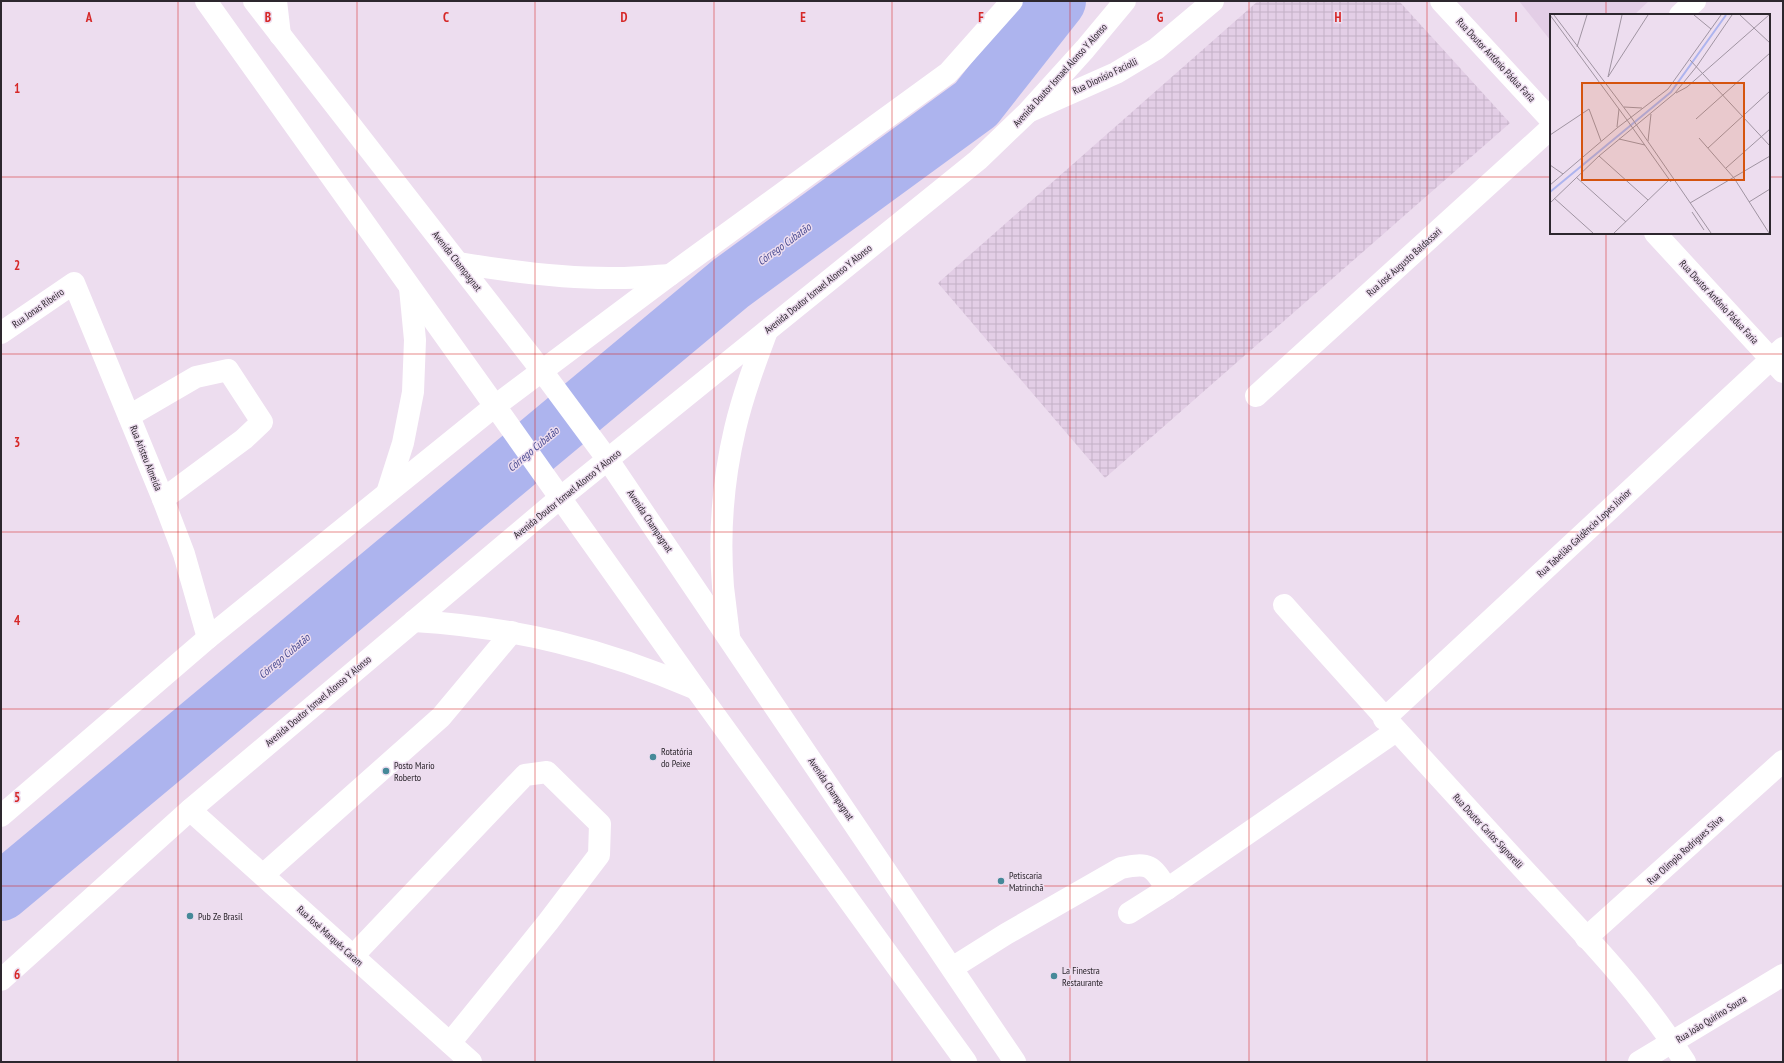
<svg xmlns="http://www.w3.org/2000/svg" width="1784" height="1063" font-family="'PT Sans Narrow',sans-serif">
	<style>
		.built { fill: #e3cee6 }
		.industrial { fill: url(#industrial-grid) }
		.lines { fill: none; stroke-linecap: round; stroke-linejoin: round }
		.river { stroke: #adb4ee; stroke-width: 58 }
		.minor { stroke: #fff; stroke-width: 22 }
		.major { stroke: #fff; stroke-width: 22 }
		.grid { fill: none; stroke: #d62828; stroke-width: 1; stroke-opacity: 0.55 }
		.poi-dot { fill: #468999; stroke: #edddef; stroke-width: 1.5 }
		.labels { text-anchor: middle; dominant-baseline: central; stroke-width: 3; stroke-linejoin: round; paint-order: stroke }
		.street-label { font-size: 10px; fill: #2d272e; stroke: #edddef }
		.poi-label { font-size: 10px; fill: #2d272e; stroke: #edddef; text-anchor: start }
		.water-label { font-size: 11px; font-style: italic; fill: #484a90; stroke: #edddef }
		.inset-river { fill: none; stroke: #adb4ee; stroke-width: 2 }
		.inset-road { fill: none; stroke: #a094a2; stroke-width: 1 }
		.view { fill: #d5540f; fill-opacity: 0.15; stroke: #d5540f; stroke-width: 2 }
		.inset-edge { fill: none; stroke: #2d272e; stroke-width: 2 }
		.grid-label { font-size: 13px; text-anchor: middle; font-weight: bold; fill: #d62828; stroke: #edddef; stroke-width: 3; stroke-linejoin: round; paint-order: stroke }
	</style>
	<defs>
		<pattern id="industrial-grid" width="8" height="8" patternUnits="userSpaceOnUse"><rect width="8" height="8" fill="#e3cee6"/><path d="M0 4h8M4 0v8" fill="none" stroke="#c3b1c6"/></pattern>
	</defs>
	<rect width="100%" height="100%" fill="#edddef"/>
	<path class="built" d="M1519,1H1649L1634,15H1551V41Z"/>
	<path class="industrial" d="M1258,1H1399L1510,123L1105,478L938,283Z"/>
	<g class="lines">
		<path class="river" d="M1,892L731,283L976,104L1057,1"/>
		<g class="minor">
			<path d="M206,1L495,406"/>
			<path d="M254,1L542,371"/>
			<path d="M276,1L280,35"/>
			<path d="M1441,1L1551,120"/>
			<path d="M1680,15L1695,1"/>
			<path d="M1028,112L1116,73L1156,49L1213,1"/>
			<path d="M1655,233L1783,372"/>
			<path d="M1,333L74,283L163,499L184,554L208,638"/>
			<path d="M1256,396L1551,128"/>
			<path d="M129,416L196,377L228,370L262,422L244,439L163,499"/>
			<path d="M1284,605C1360,691 1438,776 1516,861C1575,925 1638,988 1685,1062"/>
			<path d="M1384,719L1783,348"/>
			<path d="M190,810L471,1062"/>
			<path d="M263,875L441,717L512,632"/>
			<path d="M1129,913L1167,889L1396,731"/>
			<path d="M1586,938L1783,761"/>
			<path d="M353,956L525,775L547,772L600,824L599,855L548,922L450,1043"/>
			<path d="M952,968L1006,934L1121,868C1149,862 1152,865 1167,889"/>
			<path d="M1639,1062L1783,975"/>
		</g>
		<g class="major">
			<path d="M459,263C512,272 565,279 618,278C635,278 653,276 670,275"/>
			<path d="M542,371L608,460L1015,1062"/>
			<path d="M495,406L696,689L966,1062"/>
			<path d="M387,493L403,443L413,392L415,340L410,288"/>
			<path d="M414,621C514,627 604,649 696,689"/>
			<path d="M729,636C727,620 725,603 723,587C719,536 723,480 735,429C743,395 755,363 767,331"/>
			<path d="M1,816L208,638L495,406L670,275L948,73L1012,1"/>
			<path d="M1,980L190,810L560,498L978,160L1028,112L1085,49L1125,1"/>
		</g>
	</g>
	<path class="grid" d="M178,1V1062M357,1V1062M535,1V1062M714,1V1062M892,1V1062M1070,1V1062M1249,1V1062M1427,1V1062M1606,1V15M1,177H1551M1769,177H1783M1606,233V1062M1,354H1783M1,532H1783M1,709H1783M1,886H1783"/>
	<g class="poi-dot">
		<circle cx="653" cy="757" r="4"/>
		<circle cx="386" cy="771" r="4"/>
		<circle cx="1001" cy="881" r="4"/>
		<circle cx="190" cy="916" r="4"/>
		<circle cx="1054" cy="976" r="4"/>
	</g>
	<g class="labels">
		<g class="street-label">
			<text transform="translate(1496 60) rotate(47)">Rua Doutor Antônio Pádua Faria</text>
			<text transform="translate(1060 75) rotate(-48)">Avenida Doutor Ismael Alonso Y Alonso</text>
			<text transform="translate(1105 76) rotate(-26)">Rua Dionísio Faciolli</text>
			<text transform="translate(457 261) rotate(52)">Avenida Champagnat</text>
			<text transform="translate(1404 262) rotate(-42)">Rua José Augusto Baldassari</text>
			<text transform="translate(818 289) rotate(-39)">Avenida Doutor Ismael Alonso Y Alonso</text>
			<text transform="translate(1719 302) rotate(47)">Rua Doutor Antônio Pádua Faria</text>
			<text transform="translate(38 308) rotate(-35)">Rua Jonas Ribeiro</text>
			<text transform="translate(146 458) rotate(68)">Rua Aristeu Almeida</text>
			<text transform="translate(567 494) rotate(-39)">Avenida Doutor Ismael Alonso Y Alonso</text>
			<text transform="translate(650 521) rotate(56)">Avenida Champagnat</text>
			<text transform="translate(1584 533) rotate(-43)">Rua Tabelião Galdêncio Lopes Júnior</text>
			<text transform="translate(318 701) rotate(-40)">Avenida Doutor Ismael Alonso Y Alonso</text>
			<text transform="translate(831 789) rotate(56)">Avenida Champagnat</text>
			<text transform="translate(1488 831) rotate(47)">Rua Doutor Carlos Signorelli</text>
			<text transform="translate(1685 850) rotate(-42)">Rua Olímpio Rodrigues Silva</text>
			<text transform="translate(330 936) rotate(42)">Rua José Marquês Caram</text>
			<text transform="translate(1711 1019) rotate(-32)">Rua João Quirino Souza</text>
		</g>
		<g class="poi-label">
			<text x="661" y="751">Rotatória<tspan x="661" dy="12">do Peixe</tspan></text>
			<text x="394" y="765">Posto Mario<tspan x="394" dy="12">Roberto</tspan></text>
			<text x="1009" y="875">Petiscaria<tspan x="1009" dy="12">Matrinchã</tspan></text>
			<text x="198" y="916">Pub Ze Brasil</text>
			<text x="1062" y="970">La Finestra<tspan x="1062" dy="12">Restaurante</tspan></text>
		</g>
		<g class="water-label">
			<text transform="translate(784 244) rotate(-36)">Córrego Cubatão</text>
			<text transform="translate(533 449) rotate(-40)">Córrego Cubatão</text>
			<text transform="translate(284 656) rotate(-40)">Córrego Cubatão</text>
		</g>
	</g>
	<g transform="translate(1550 14)">
		<rect width="220" height="220" fill="#edddef"/>
		<path class="inset-river" d="M0,178L121,78L176,1"/>
		<path class="inset-road" d="M0,1L77,106M4,1L81,103M144,1L161,15M190,1L220,29M27,33L37,1M140,46L220,132M58,63L98,1M58,63L72,1M126,79L137,73L219,1M74,93L92,94M81,103L161,219M146,105L220,39M77,106L121,168M67,113L69,95M0,121L39,95L51,127M149,124L184,164L219,219M69,125L95,131M98,127L101,100M158,134L220,77M49,142L98,186M0,151L13,160M176,154L220,115M26,163L76,208M0,171L67,114L118,75L171,1M4,184L43,219M199,188L220,175M0,189L49,142L125,79L147,52L182,1M140,189L220,142M142,198L154,216M64,219L120,165"/>
		<path class="view" d="M32,69H194V166H32Z"/>
		<rect width="220" height="220" class="inset-edge"/>
	</g>
	<g class="grid-label">
		<text x="89" y="22">A</text>
		<text x="268" y="22">B</text>
		<text x="446" y="22">C</text>
		<text x="624" y="22">D</text>
		<text x="803" y="22">E</text>
		<text x="981" y="22">F</text>
		<text x="1160" y="22">G</text>
		<text x="1338" y="22">H</text>
		<text x="1516" y="22">I</text>
		<text x="17" y="93">1</text>
		<text x="17" y="270">2</text>
		<text x="17" y="447">3</text>
		<text x="17" y="625">4</text>
		<text x="17" y="802">5</text>
		<text x="17" y="979">6</text>
	</g>
	<rect width="1784" height="1063" fill="none" stroke="#2d272e" stroke-width="4"/>
</svg>
